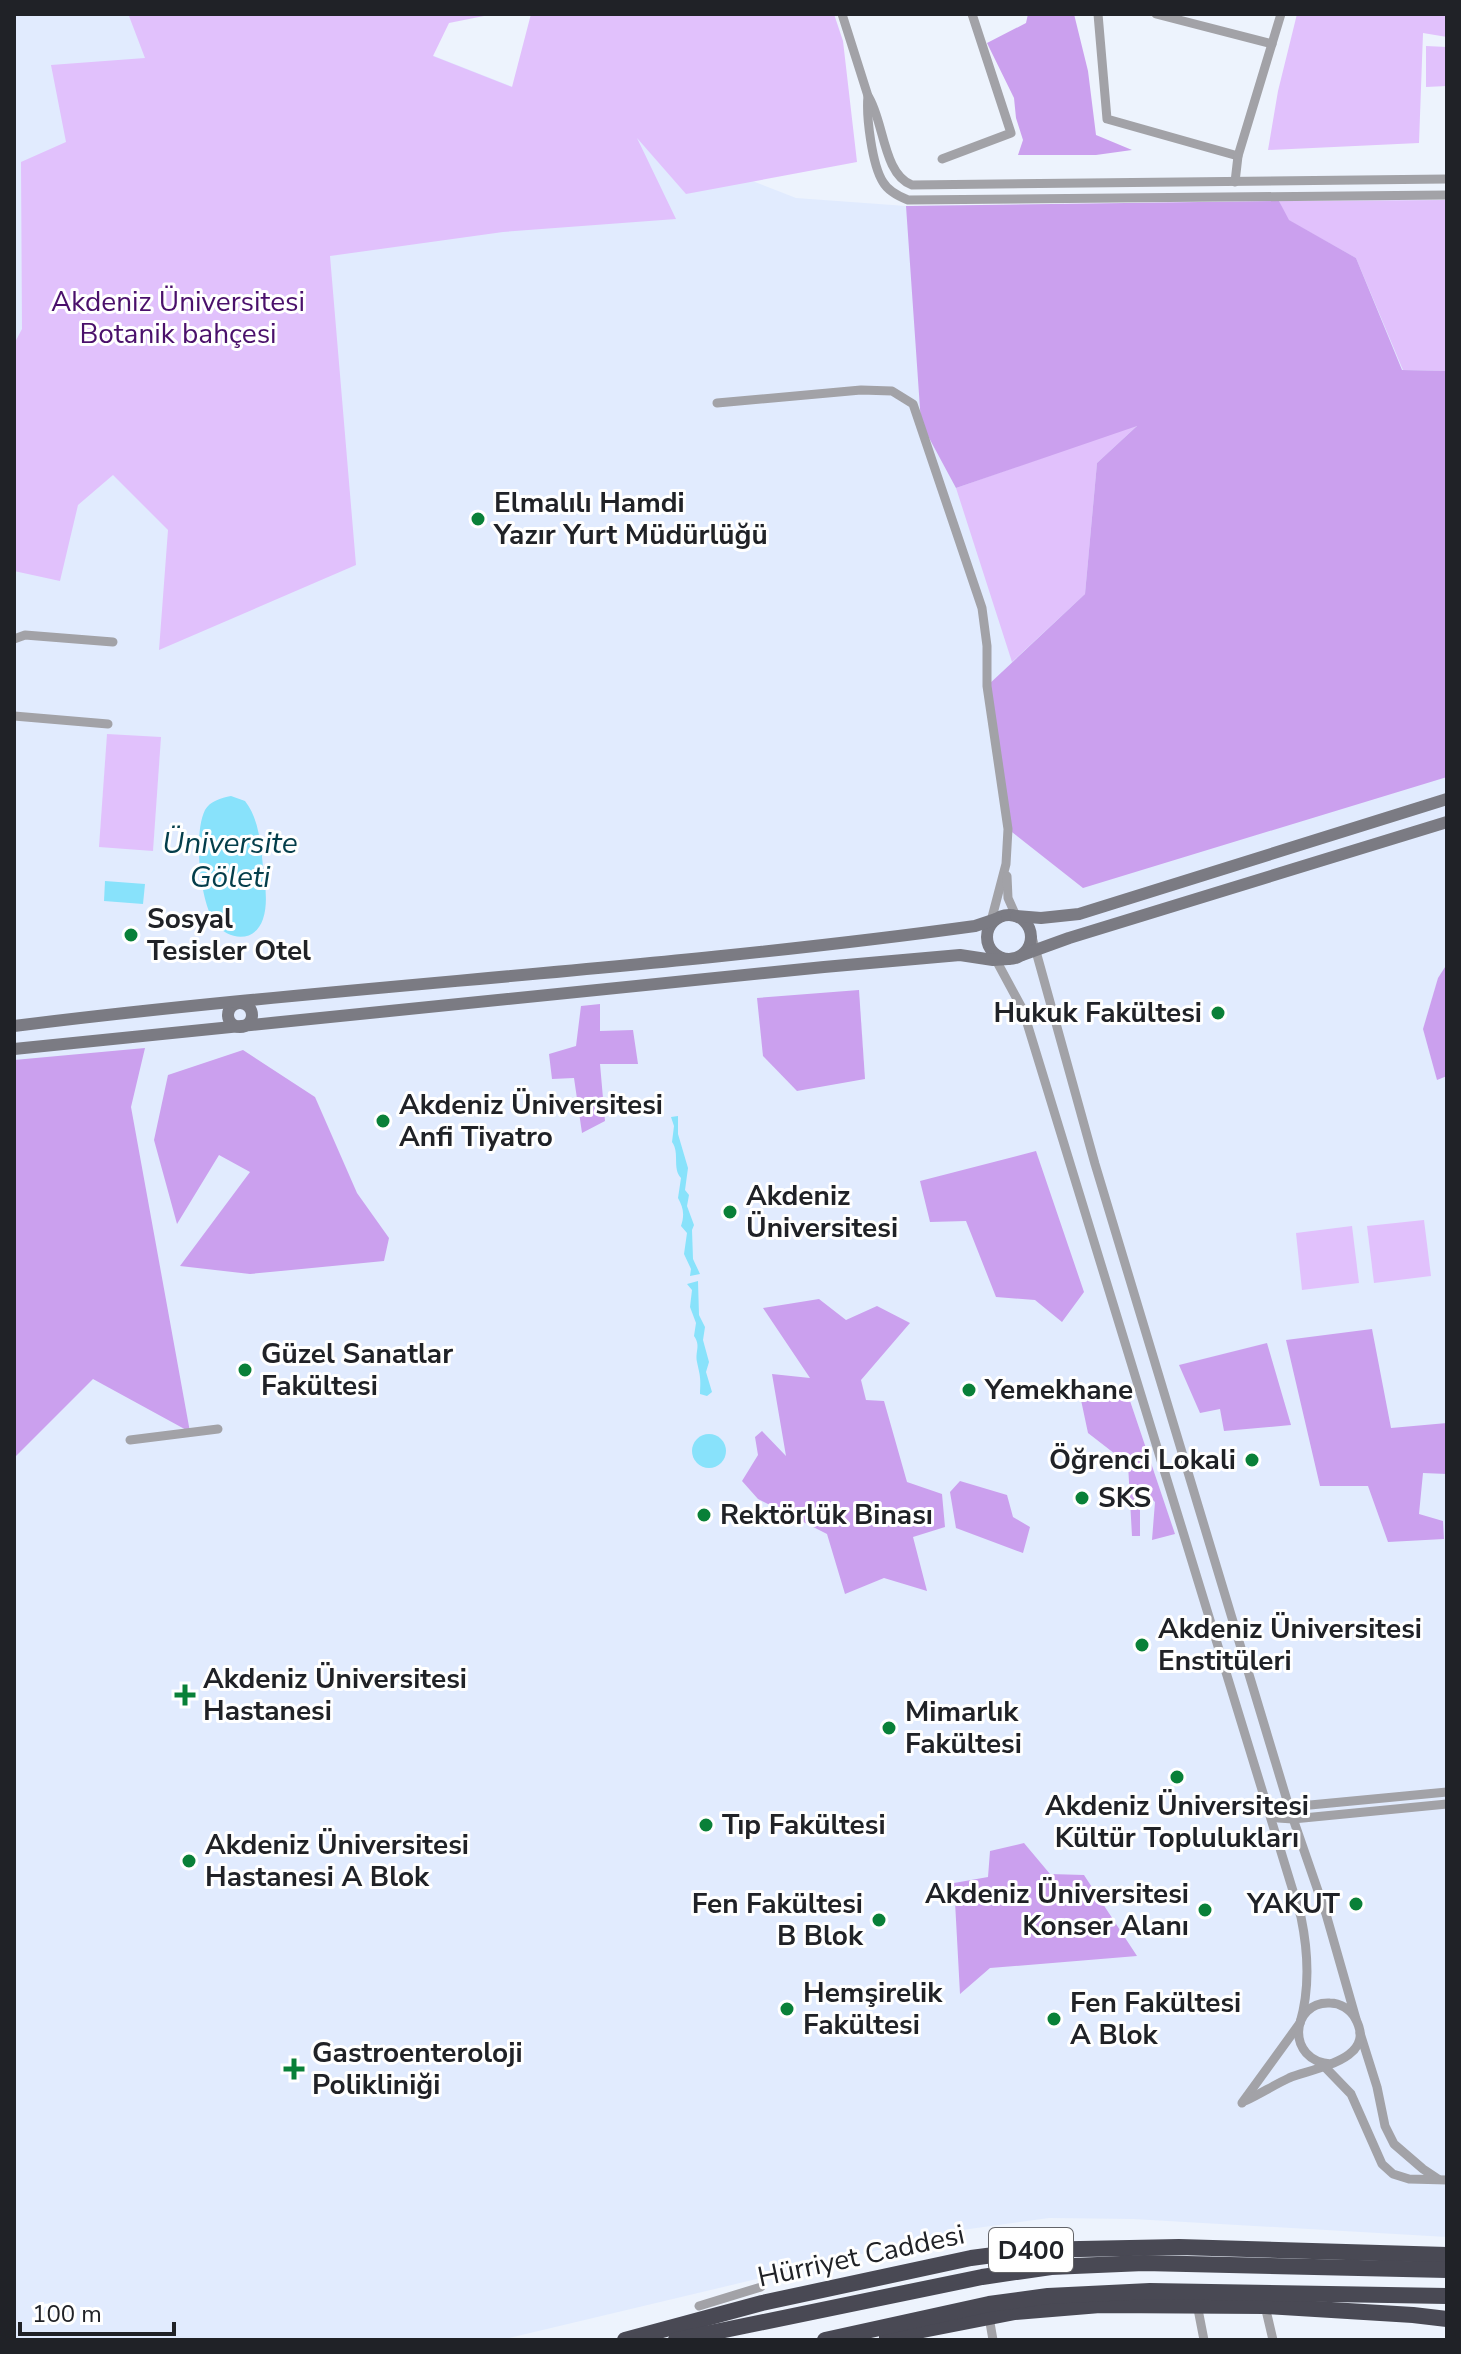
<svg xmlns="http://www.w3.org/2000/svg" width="1461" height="2354" font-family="'Nunito Sans',sans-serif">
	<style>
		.built { fill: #e1ebfe }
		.green { fill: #e1c1fc }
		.forest { fill: #cba0ee }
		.water { fill: #88e2fb }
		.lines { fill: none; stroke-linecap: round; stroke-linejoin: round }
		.street { stroke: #a2a2a7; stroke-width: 9 }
		.secondary { stroke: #7b7b83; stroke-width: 12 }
		.highway { stroke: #494954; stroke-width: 16 }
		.poi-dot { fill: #098038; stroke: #fff; stroke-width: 3 }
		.labels { text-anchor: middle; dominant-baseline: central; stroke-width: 6; stroke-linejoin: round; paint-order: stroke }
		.shield { fill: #fff; stroke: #636468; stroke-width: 2 }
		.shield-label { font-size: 26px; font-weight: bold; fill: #202227 }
		.park-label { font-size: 28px; fill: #4a106b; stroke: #fff }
		.poi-label { font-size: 28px; font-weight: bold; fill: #202227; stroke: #fff; text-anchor: start }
		.street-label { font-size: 28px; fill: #202227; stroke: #fff }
		.water-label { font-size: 30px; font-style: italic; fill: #043e4b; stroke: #fff }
	</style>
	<rect width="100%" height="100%" fill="#edf3fd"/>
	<path class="built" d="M14,14H327L796,198L906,206L1447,200V2237L1133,2219L1049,2218L962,2230L501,2340H14Z"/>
	<g class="green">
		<path d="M78,14H494L449,23L433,56L512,87L531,14H834L843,41L857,162L686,194L637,138L676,219L503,232L330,256L356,565L159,650L168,530L113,475L78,505L60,581L14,571V344L22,329L21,162L66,142L51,65L145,58L129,16Z"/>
		<path d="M1297,14H1447V37L1423,33L1419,143L1268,150L1278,91Z"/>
		<path d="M1426,46L1447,47V86L1426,87Z"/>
		<path d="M1447,200V371L1403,370L1356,258L1288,220L1279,201Z"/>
		<path d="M1139,424L1097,463L1085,594L1012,662L956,488Z"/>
		<path d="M107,734L161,737L153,851L99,847Z"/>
		<path d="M1424,1220L1431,1276L1374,1283L1367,1226Z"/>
		<path d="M1352,1226L1359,1283L1302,1290L1296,1233Z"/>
	</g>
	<g class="forest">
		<path d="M1028,14H1074L1088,71L1096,135L1132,150L1096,155H1018L1023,140L1016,118L1014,98L987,43L1026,23Z"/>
		<path d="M1279,201L1289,220L1356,258L1402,370L1447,371V777L1083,888L1008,829L987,686L1085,594L1097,463L1137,426L956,488L921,423L906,206Z"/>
		<path d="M1447,964V1076L1437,1080L1423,1029L1438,978Z"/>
		<path d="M859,990L865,1079L797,1091L763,1056L757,998Z"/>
		<path d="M600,1004V1031L633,1030L638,1064H600L605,1121L582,1133L574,1078L552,1079L549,1054L576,1046L581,1006Z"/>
		<path d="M145,1048L131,1107L190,1432L93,1379L14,1458V1060Z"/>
		<path d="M243,1050L315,1097L357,1193L389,1238L384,1261L250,1274L180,1266L250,1172L219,1155L177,1224L154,1140L168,1075Z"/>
		<path d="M1036,1151L1084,1292L1062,1322L1035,1300L996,1297L966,1221L930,1222L920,1181Z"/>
		<path d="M819,1299L846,1320L877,1306L910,1323L861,1380L866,1400L884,1401L907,1482L942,1494L945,1527L913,1537L927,1591L884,1578L845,1594L827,1534L758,1499L742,1481L758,1455L755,1437L762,1431L786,1456L772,1374L810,1378L763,1308Z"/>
		<path d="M1372,1329L1391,1428L1447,1423V1474L1423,1473L1419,1514L1443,1521L1444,1539L1388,1542L1368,1486H1320L1286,1340Z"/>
		<path d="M1267,1343L1291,1425L1224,1431L1220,1409L1200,1413L1179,1365Z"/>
		<path d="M1127,1392L1175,1534L1152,1540L1155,1502L1140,1487V1536H1132L1128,1464L1088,1433L1081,1400Z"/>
		<path d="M960,1481L1007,1495L1013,1517L1030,1527L1023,1553L956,1528L950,1492Z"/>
		<path d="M1024,1843L1050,1874L1084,1875L1137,1956L990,1968L960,1994L954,1883L988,1877L990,1851Z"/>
	</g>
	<g class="water">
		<path d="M231,796L245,801C262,822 261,857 265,883C266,895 267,907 263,919C255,943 229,941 215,923C200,902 193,834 205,810C210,801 221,798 231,796Z"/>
		<path d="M105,881L145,884L143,904L104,901Z"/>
		<path d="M678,1116V1134L688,1168L685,1190L689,1195L687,1206L694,1225L692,1230L693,1259L700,1274L690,1276L691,1269L684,1254L687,1233L681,1226C685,1214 683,1207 678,1198L681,1178C672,1168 680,1153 672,1142L674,1126L671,1117Z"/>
		<path d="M698,1281L699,1315L705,1327L703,1340L709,1362L706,1372L712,1392L707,1396L700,1394C701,1377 700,1376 697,1362C695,1351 701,1346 694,1336L696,1323L690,1307L692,1290L687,1284Z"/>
		<circle cx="709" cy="1451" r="17"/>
	</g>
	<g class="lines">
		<g class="street">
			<path d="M842,14L868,96C884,120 883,175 912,185L1447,179"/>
			<path d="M1098,14L1107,119L1238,156"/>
			<path d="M1156,14L1272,44"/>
			<path d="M868,96C866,116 872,165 883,182C888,191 898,196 908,200L1447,195"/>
			<path d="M942,159L1011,133L972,14"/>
			<path d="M1235,182L1238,156L1281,14"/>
			<path d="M717,403L861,390L892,391L913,404L982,608L987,646V686L1008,829L1006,864L990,925"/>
			<path d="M14,639L25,635L113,642"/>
			<path d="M14,716L108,724"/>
			<path d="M1007,876L1008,898L1016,916"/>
			<path d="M1032,937L1095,1164L1289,1807L1326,1914L1356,2019"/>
			<path d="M989,947L1023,1010L1301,1917C1308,1951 1310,1989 1300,2023L1242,2103"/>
			<path d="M130,1440L218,1429"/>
			<path d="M1270,1807L1278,1818L1293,1819L1447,1804"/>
			<path d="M1289,1807L1447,1792"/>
			<path d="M1360,2033L1377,2087L1385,2126L1394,2144L1423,2169L1438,2179"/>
			<path d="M1322,2064L1351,2094L1382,2164L1393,2174L1409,2179L1447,2180"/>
			<path d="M1245,2101C1260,2094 1274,2085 1289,2078C1313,2068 1379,2060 1355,2018C1350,2009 1340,2003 1330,2003C1290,2001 1286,2061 1331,2064"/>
			<path d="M1197,2304L1204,2340"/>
			<path d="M699,2306L761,2287"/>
			<path d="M1265,2306L1273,2340"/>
			<path d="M989,2317L993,2340"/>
		</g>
		<g class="secondary">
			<circle cx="1009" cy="937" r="22"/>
			<path d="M1016,916L1041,918L1079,914L1447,799"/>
			<path d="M1022,955L1069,938L1447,822"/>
			<circle cx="240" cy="1015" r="12"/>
			<path d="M14,1026C334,986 656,970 975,926L996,919"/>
			<path d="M14,1049L824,967L960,955L993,960L1008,959"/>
		</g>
		<g class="highway">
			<path d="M887,2337L1015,2312L1100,2305L1265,2306L1413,2315L1447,2319"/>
			<path d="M625,2340L762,2303L971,2258L1031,2250L1179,2247L1447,2255"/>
			<path d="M676,2340L982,2277L1051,2267L1144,2263L1447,2270"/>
			<path d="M825,2340L989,2304L1048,2296L1150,2291L1447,2296"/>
		</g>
	</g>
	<g class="poi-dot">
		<circle cx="478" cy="519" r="8"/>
		<circle cx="131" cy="935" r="8"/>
		<circle cx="1218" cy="1013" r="8"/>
		<circle cx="383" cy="1121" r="8"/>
		<circle cx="730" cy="1212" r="8"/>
		<circle cx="245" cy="1370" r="8"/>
		<circle cx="969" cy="1390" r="8"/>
		<circle cx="1252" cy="1460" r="8"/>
		<circle cx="1082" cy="1498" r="8"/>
		<circle cx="704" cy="1515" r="8"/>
		<circle cx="1142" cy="1645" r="8"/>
		<path d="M181 1683h8v8h8v8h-8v8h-8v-8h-8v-8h8z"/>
		<circle cx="889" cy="1728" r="8"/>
		<circle cx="1177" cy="1777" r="8"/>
		<circle cx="706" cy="1825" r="8"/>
		<circle cx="189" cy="1861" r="8"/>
		<circle cx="1356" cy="1904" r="8"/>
		<circle cx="1205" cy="1910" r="8"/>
		<circle cx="879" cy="1920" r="8"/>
		<circle cx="787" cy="2009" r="8"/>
		<circle cx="1054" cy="2019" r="8"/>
		<path d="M290 2057h8v8h8v8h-8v8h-8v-8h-8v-8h8z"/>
	</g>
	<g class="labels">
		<rect class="shield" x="989" y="2228" width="84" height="44" rx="6"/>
		<g class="shield-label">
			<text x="1031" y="2250">D400</text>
		</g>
		<g class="park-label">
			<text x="178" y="302">Akdeniz Üniversitesi<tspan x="178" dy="32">Botanik bahçesi</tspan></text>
		</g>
		<g class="poi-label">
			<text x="494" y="503">Elmalılı Hamdi<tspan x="494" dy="32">Yazır Yurt Müdürlüğü</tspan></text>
			<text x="147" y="919">Sosyal<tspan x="147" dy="32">Tesisler Otel</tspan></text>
			<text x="1202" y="1013" text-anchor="end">Hukuk Fakültesi</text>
			<text x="399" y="1105">Akdeniz Üniversitesi<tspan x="399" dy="32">Anfi Tiyatro</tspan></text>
			<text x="746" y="1196">Akdeniz<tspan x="746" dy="32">Üniversitesi</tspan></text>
			<text x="261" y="1354">Güzel Sanatlar<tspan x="261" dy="32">Fakültesi</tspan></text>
			<text x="985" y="1390">Yemekhane</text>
			<text x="1236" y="1460" text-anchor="end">Öğrenci Lokali</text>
			<text x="1098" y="1498">SKS</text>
			<text x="720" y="1515">Rektörlük Binası</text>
			<text x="1158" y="1629">Akdeniz Üniversitesi<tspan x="1158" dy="32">Enstitüleri</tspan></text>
			<text x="203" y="1679">Akdeniz Üniversitesi<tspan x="203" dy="32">Hastanesi</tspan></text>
			<text x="905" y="1712">Mimarlık<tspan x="905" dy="32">Fakültesi</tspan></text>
			<text x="1177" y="1806" text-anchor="middle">Akdeniz Üniversitesi<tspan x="1177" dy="32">Kültür Toplulukları</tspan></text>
			<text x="722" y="1825">Tıp Fakültesi</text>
			<text x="205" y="1845">Akdeniz Üniversitesi<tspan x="205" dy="32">Hastanesi A Blok</tspan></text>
			<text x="1189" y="1894" text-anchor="end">Akdeniz Üniversitesi<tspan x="1189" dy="32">Konser Alanı</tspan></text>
			<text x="863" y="1904" text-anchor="end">Fen Fakültesi<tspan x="863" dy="32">B Blok</tspan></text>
			<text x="1340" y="1904" text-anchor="end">YAKUT</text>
			<text x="803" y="1993">Hemşirelik<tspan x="803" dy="32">Fakültesi</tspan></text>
			<text x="1070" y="2003">Fen Fakültesi<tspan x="1070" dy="32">A Blok</tspan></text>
			<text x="312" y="2053">Gastroenteroloji<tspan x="312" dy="32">Polikliniği</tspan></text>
		</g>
		<g class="street-label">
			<text transform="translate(861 2256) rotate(-12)">Hürriyet Caddesi</text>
		</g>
		<g class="water-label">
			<text x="230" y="843">Üniversite<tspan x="230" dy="34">Göleti</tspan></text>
		</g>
	</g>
	<rect width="1461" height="2354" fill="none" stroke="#202227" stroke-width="32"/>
	<path d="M20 2322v12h154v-12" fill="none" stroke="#202227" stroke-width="4"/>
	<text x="32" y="2322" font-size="24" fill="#202227" stroke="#ffffff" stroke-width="6" paint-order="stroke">100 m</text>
</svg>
